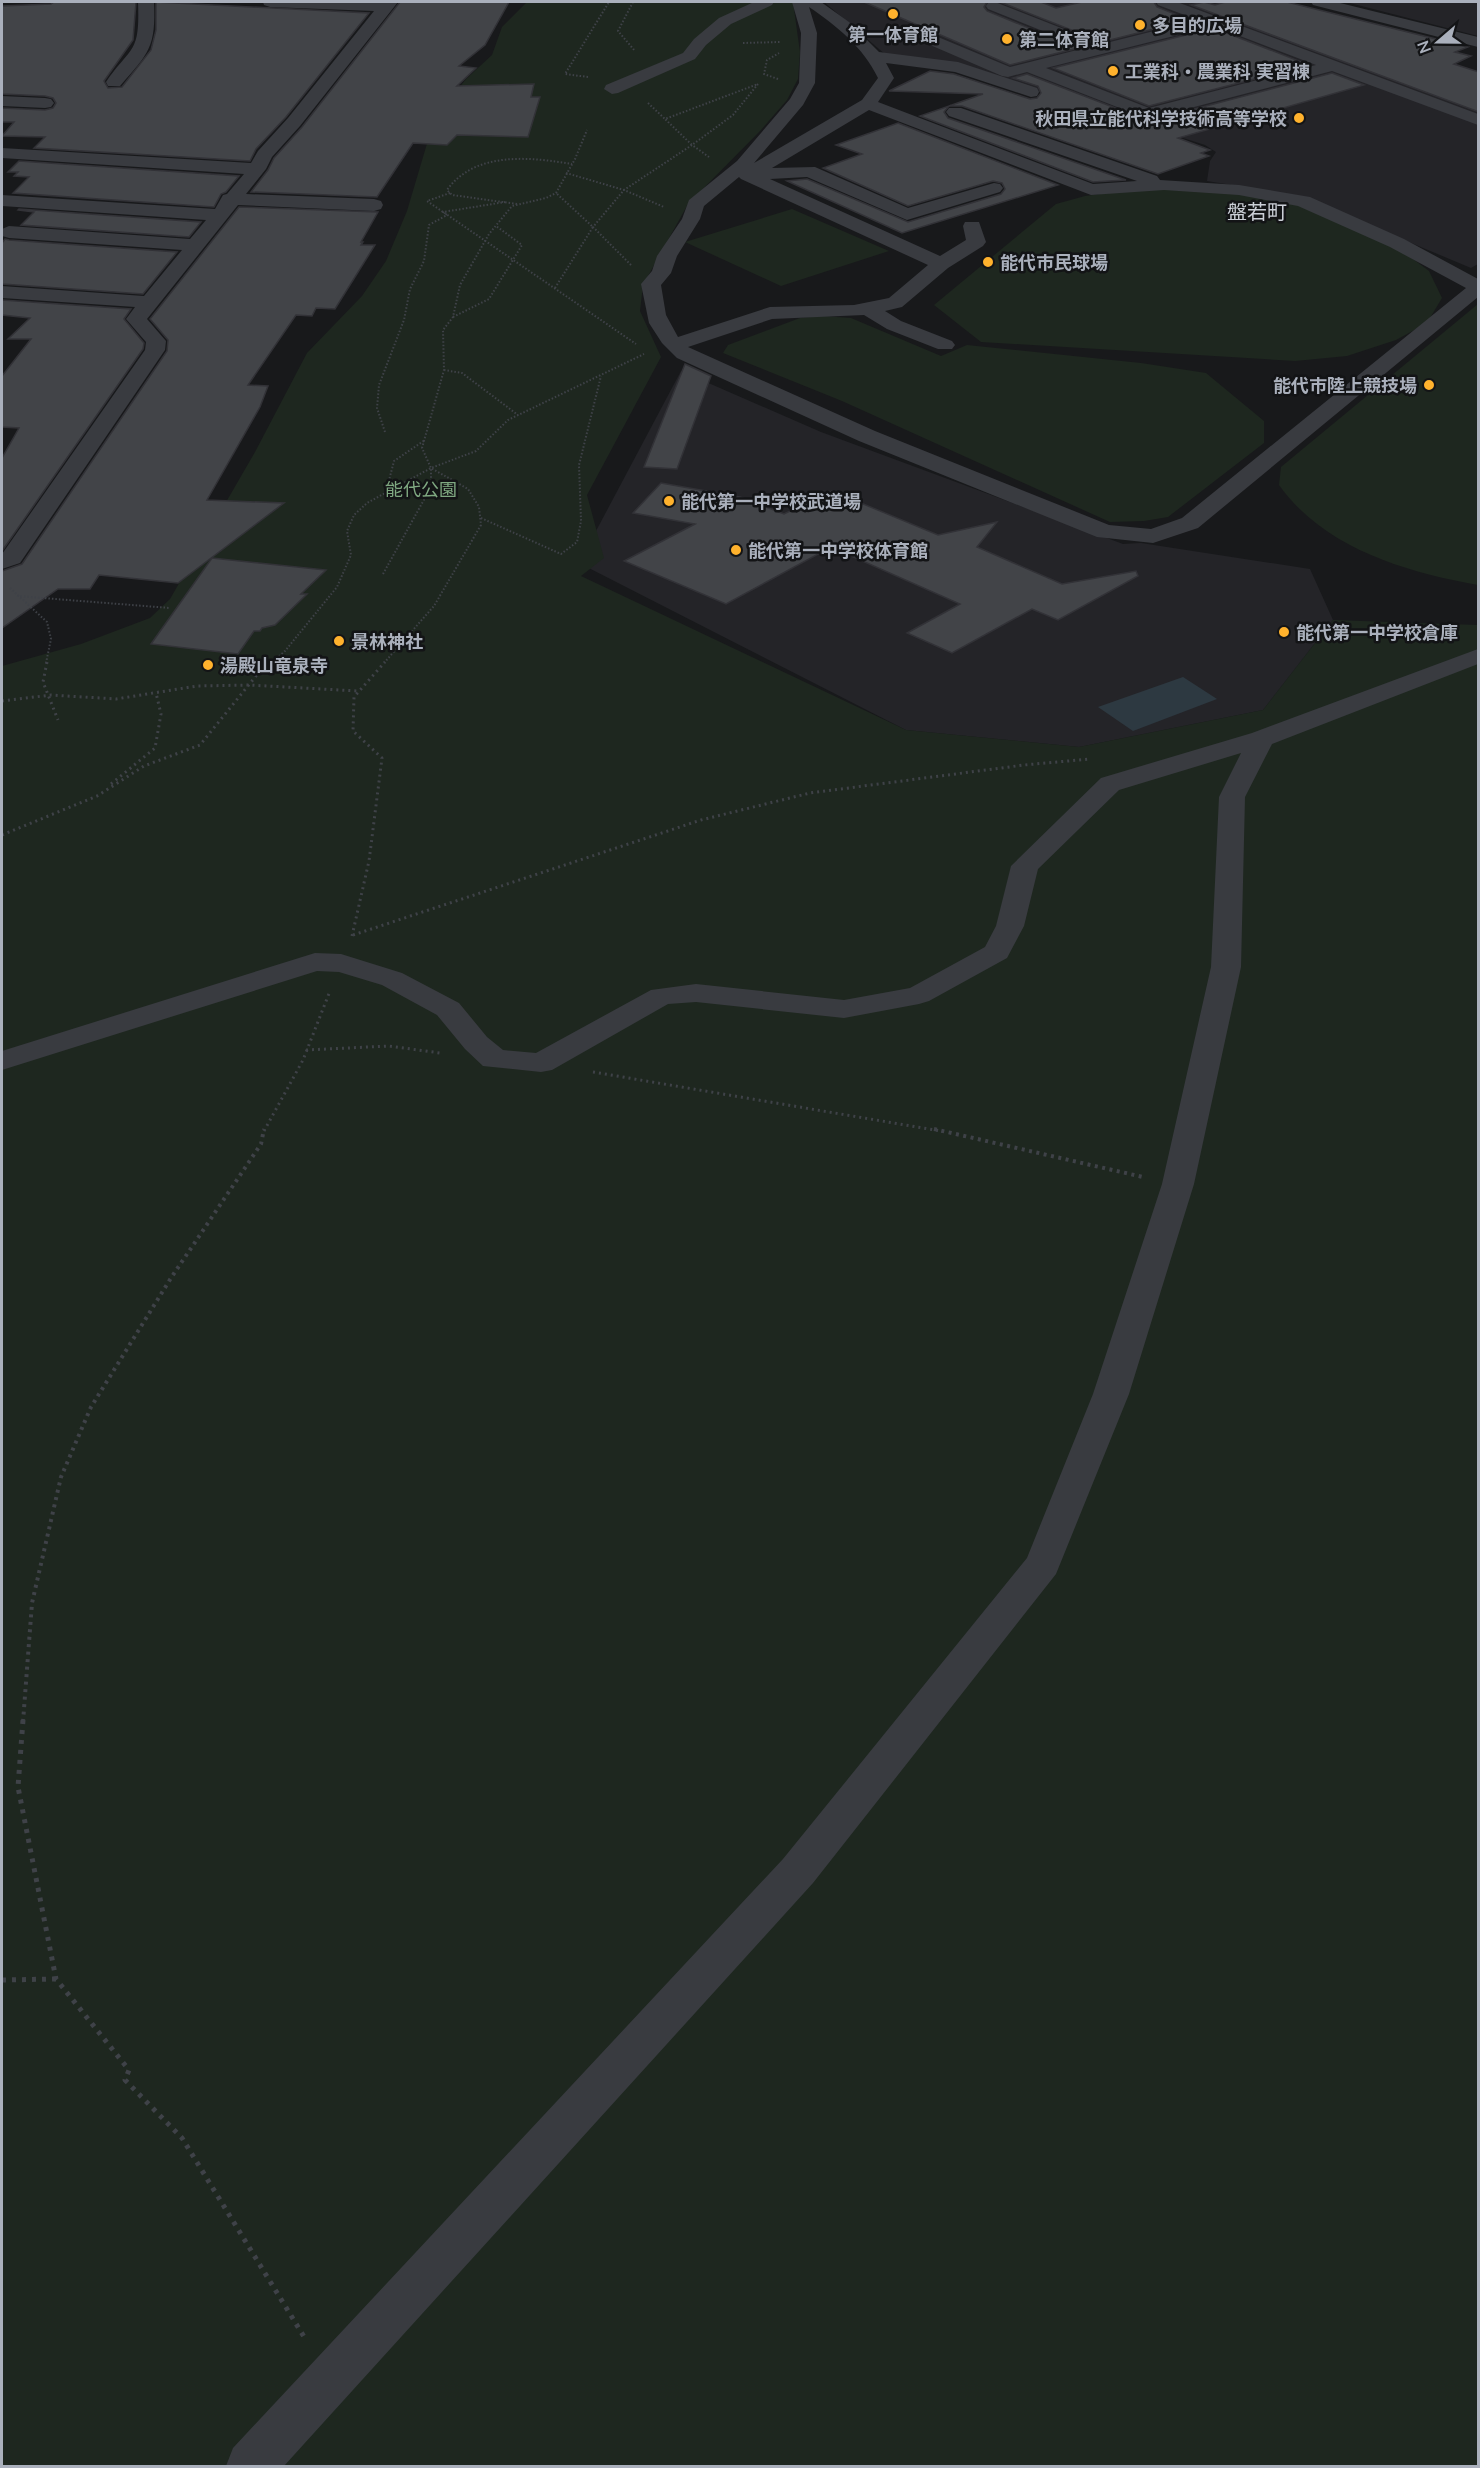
<svg xmlns="http://www.w3.org/2000/svg" width="1480" height="2468" font-family="Mulish,'Noto Sans JP',sans-serif">
	<style>
		.built { fill: #242428 }
		.green { fill: #1e271f }
		.water { fill: #2d3941 }
		.building { fill: #424448; stroke: #323237; stroke-width: 1.5 }
		.lines { fill: none; stroke-linecap: round; stroke-linejoin: round }
		.path-far3 { stroke: #3f4248; stroke-width: 2; stroke-dasharray: 1.5 2; stroke-linecap: butt }
		.path-far2 { stroke: #3f4248; stroke-width: 3; stroke-dasharray: 2 4; stroke-linecap: butt }
		.path-far1 { stroke: #3f4248; stroke-width: 4; stroke-dasharray: 3 4.5; stroke-linecap: butt }
		.path { stroke: #3f4248; stroke-width: 5; stroke-dasharray: 4 6; stroke-linecap: butt }
		.minor { fill: #393b40; fill-rule: evenodd }
		.poi-dot { fill: #ffb22d; stroke: #131416; stroke-width: 2 }
		.labels { text-anchor: middle; dominant-baseline: central; stroke-width: 5; stroke-linejoin: round; paint-order: stroke }
		.far-poi-label { font-size: 18px; font-weight: bold; fill: #aab0bc; stroke: #131416; text-anchor: start }
		.far-park-label { font-size: 18px; fill: #7fa881; stroke: #131416 }
		.far-neighbourhood-label { font-size: 20px; fill: #cbcfd7; stroke: #131416 }
	</style>
	<rect width="100%" height="100%" fill="#18191b"/>
	<g class="built">
		<path d="M824,2H1217L1302,31L1478,81V264L1471,268L1299,196L1207,181L1210,161L1216,152L1205,145L1036,91L886,55Z"/>
		<path d="M1346,2H1478V36Z"/>
		<path d="M681,371L821,432L1123,544L1141,543L1310,569L1333,620L1263,710L1079,747L906,730L579,563Z"/>
	</g>
	<g class="green">
		<path d="M527,2H793L800,52L798,79L787,100L761,130L688,204L643,285L640,311L661,357L587,495L604,558L581,576L906,730L1079,747L1263,710L1333,620L1478,625V2466H2V666L81,644L150,618L170,599L255,452L307,353L362,296L386,261L407,211L434,120L466,79L492,55L502,27Z"/>
		<path d="M1140,189H1197L1252,194L1301,204L1397,247L1429,271L1442,298L1427,323L1396,340L1347,356L1295,361L981,342L934,305L1056,204L1085,196Z"/>
		<path d="M792,209L889,251L781,286L685,242Z"/>
		<path d="M1478,304V585C1405,572 1324,548 1279,485L1281,467Z"/>
		<path d="M823,316L851,318L941,356L967,345L1141,363L1206,373L1264,421V443L1168,517L1144,521L1110,522L842,401L723,353L728,345L800,318Z"/>
	</g>
	<path class="water" d="M1183,677L1217,699L1133,731L1098,707Z"/>
	<g class="building">
		<path d="M54,2H136L133,40L104,81L108,88L122,87L151,50L156,30V2L369,13L286,117L256,149L250,161L34,148L45,137L2,136L14,122H2V108L45,110L53,108L56,103L53,98L45,96L2,94V6L51,4Z"/>
		<path d="M400,2H509L485,45L459,66L476,68L457,86L534,84L531,97H540L528,137L457,135L447,145L413,143L377,197L251,192L268,170L274,158L302,127Z"/>
		<path d="M864,2H987L984,7L987,11L1078,48L1010,65Z"/>
		<path d="M1000,2H1041L1056,8L1082,2H1154L1157,7L1190,20L1102,42Z"/>
		<path d="M1204,2L1215,5L1225,2H1287L1468,47L1455,52L1471,56L1454,64L1479,72V112L1191,5Z"/>
		<path d="M1214,28L1309,65L1149,106L1053,68Z"/>
		<path d="M930,71L954,74L1030,99L1037,98L1041,93L1038,86L1013,78L1027,74L1149,121L1332,73L1364,85L1178,138L1210,150L1201,153L1209,156L1158,174L962,106H949L983,94L889,91Z"/>
		<path d="M949,106L944,112L948,118L1126,180L1093,182L920,116Z"/>
		<path d="M898,123L1058,185L902,233L787,181L807,179L908,222L1001,194L1005,189L1002,183L993,181L908,206L823,168L862,154L836,145Z"/>
		<path d="M19,161L239,176L226,192L221,194L214,207L13,193L29,177L14,176L18,172H8Z"/>
		<path d="M239,207L378,212L361,242H363L361,245H375L335,309L316,308L312,316L296,315L248,385L268,386L260,407L207,500L284,503L178,583L99,575L90,589H58L2,628V571L22,564L167,351L168,340L150,319Z"/>
		<path d="M18,210L19,209L201,222L189,237L21,225L34,212Z"/>
		<path d="M5,239L9,240L177,252L143,294L2,284V243Z"/>
		<path d="M2,300L131,309L124,319L144,343L143,349L2,551V458L19,428L2,427V376L31,339H8L30,318L2,315Z"/>
		<path d="M685,364L711,376L677,469L644,467Z"/>
		<path d="M661,483L740,497L784,514L832,491L938,535L997,522L977,547L1062,584L1136,571L1138,576L1058,620L1032,609L952,653L907,633L960,604L831,547L726,604L624,561L695,524L633,513Z"/>
		<path d="M212,558L326,570L301,594H307L275,625L262,628L260,631H254L238,654L151,644Z"/>
	</g>
	<g class="lines">
		<g class="path-far3">
			<path d="M633,2L618,31L635,51"/>
			<path d="M743,43L780,42"/>
			<path d="M588,77L565,74L609,2"/>
			<path d="M778,79L764,74L767,60L779,53"/>
			<path d="M758,84L733,115L692,145L665,119Z"/>
			<path d="M648,103L665,119"/>
			<path d="M566,173L624,190L664,207"/>
			<path d="M450,193L427,201L636,344"/>
			<path d="M517,204L452,195L447,190C475,151 530,157 572,164"/>
			<path d="M631,265L593,227L624,190L692,145L709,157"/>
			<path d="M555,288L593,227L556,193"/>
			<path d="M453,317L489,299L522,245L496,226"/>
			<path d="M444,370L462,373L518,415"/>
			<path d="M385,432L377,408L379,385L404,320L410,289L424,261L429,225L447,215L443,212L505,202"/>
			<path d="M386,492L394,461L425,440"/>
			<path d="M481,518L561,554L577,542L581,521L579,465L601,376"/>
			<path d="M383,574L431,487V468L422,448L444,370L443,330L453,317L460,285L489,234L512,206L546,198L556,193L575,159L587,130"/>
			<path d="M10,588L47,622L51,639L46,663"/>
			<path d="M17,596L170,608"/>
			<path d="M271,663L285,651L337,587L351,555L347,531L354,515L367,503L431,468L476,451L508,420L644,354"/>
			<path d="M384,663L434,606L481,525L479,507L468,489L431,468"/>
		</g>
		<g class="path-far2">
			<path d="M47,662L43,682L58,720"/>
			<path d="M2,701L51,695L116,699L197,686L249,685L358,691"/>
			<path d="M111,784L155,748L161,714L156,693"/>
			<path d="M2,835L97,796L144,766L200,745L256,676L273,662"/>
			<path d="M353,935L701,820L810,793L1024,765L1090,759"/>
			<path d="M352,936L369,861L382,758L353,731L354,697L385,662"/>
			<path d="M306,1050L389,1046L440,1053"/>
			<path d="M593,1072L941,1131"/>
			<path d="M264,1131L303,1060L330,991"/>
		</g>
		<g class="path-far1">
			<path d="M934,1129L1143,1177"/>
			<path d="M23,1722L32,1603L61,1477L91,1407L171,1278L261,1144L264,1129"/>
		</g>
		<g class="path">
			<path d="M23,1720L18,1787L56,1979L129,2070L125,2080L182,2138L306,2340"/>
			<path d="M2,1980L56,1979"/>
		</g>
		<g class="minor">
			<path d="M138,2H154C156,47 149,53 120,86H108L106,82C132,45 140,54 138,2Z"/>
			<path d="M263,2H398L300,126L272,157L266,169L246,194L374,199L381,201L383,205L381,209L374,211L238,205L147,319L166,341L165,350L20,563L2,569V554L145,350L146,342L126,319L135,307L2,298V286L144,296L182,250L9,238L2,236V229L9,226L190,239L206,220L2,206V195L215,209L223,195L227,194L244,174L2,158V148L251,163L258,151L288,118L374,11L270,7L264,5Z"/>
			<path d="M754,2H774L772,5L731,24L706,45L695,59L618,93L612,94L604,89L606,85L683,53L694,39L719,18Z"/>
			<path d="M792,2H821L849,22L879,52L958,62L1037,88L1039,92L1037,96L1031,97L955,72L886,63L894,78L878,102L1093,184L1137,181L949,116L946,112L949,108H961L1157,176L1160,180L1239,185L1310,197L1404,239L1478,279V297L1198,528L1153,543L1097,537L859,441L677,358L662,343L649,323L641,284L652,271L657,256L682,219L689,200L737,161L790,99L799,83L801,33ZM809,7C837,26 863,47 878,78L862,100L754,163L803,105L815,83L817,33ZM869,110L1091,195L1164,190L1239,195L1298,206L1390,247L1466,288L1182,518L1151,529L1109,525L875,431L688,347L772,319L864,315L887,329L938,349H952L955,345L952,341L901,321L885,311L902,307L948,268L983,246L986,242L979,222H965L963,226L966,240L940,256L770,179L807,177L907,220L1000,192L1003,188L1000,184L994,183L908,208L815,167L772,168ZM739,177L741,179L928,265L889,298L854,305L770,307L678,337L666,315L661,285L671,273L677,256L700,219L704,206Z"/>
			<path d="M995,2L1102,44L1198,20L1158,5L1156,2H1177L1478,114V125L1332,71L1148,119L1027,72L1008,77L1002,76L914,38L912,35L914,32H926L1010,67L1085,48L988,9L986,6L988,3ZM1214,26L1316,65L1149,108L1046,68Z"/>
			<path d="M1311,2H1336L1478,37V47L1313,5Z"/>
			<path d="M2,96L45,98L51,99L54,103L51,107L45,108L2,106Z"/>
			<path d="M1478,649V664L1272,744L1245,797L1241,967L1194,1184L1129,1394L1056,1574L813,1883L284,2466H226L233,2448L783,1859L1027,1558L1093,1394L1162,1184L1211,967L1219,797L1241,753L1119,790L1038,869L1024,926L1007,958L929,1001L919,1004L844,1018L696,1002L668,1004L552,1070L541,1072L483,1066L465,1049L437,1015L382,985L339,972L317,971L2,1070V1051L315,953L341,954L402,973L459,1003L487,1037L503,1050L536,1053L651,990L696,984L844,1000L910,988L985,947L996,926L1011,866L1101,778L1252,733Z"/>
		</g>
	</g>
	<g class="poi-dot">
		<circle cx="893" cy="14" r="6"/>
		<circle cx="1140" cy="25" r="6"/>
		<circle cx="1007" cy="39" r="6"/>
		<circle cx="1113" cy="71" r="6"/>
		<circle cx="1299" cy="118" r="6"/>
		<circle cx="988" cy="262" r="6"/>
		<circle cx="1429" cy="385" r="6"/>
		<circle cx="669" cy="501" r="6"/>
		<circle cx="736" cy="550" r="6"/>
		<circle cx="1284" cy="632" r="6"/>
		<circle cx="339" cy="641" r="6"/>
		<circle cx="208" cy="665" r="6"/>
	</g>
	<g class="labels">
		<g class="far-poi-label">
			<text x="1152" y="25">多目的広場</text>
			<text x="893" y="34" text-anchor="middle">第一体育館</text>
			<text x="1019" y="39">第二体育館</text>
			<text x="1125" y="71">工業科・農業科 実習棟</text>
			<text x="1287" y="118" text-anchor="end">秋田県立能代科学技術高等学校</text>
			<text x="1000" y="262">能代市民球場</text>
			<text x="1417" y="385" text-anchor="end">能代市陸上競技場</text>
			<text x="681" y="501">能代第一中学校武道場</text>
			<text x="748" y="550">能代第一中学校体育館</text>
			<text x="1296" y="632">能代第一中学校倉庫</text>
			<text x="351" y="641">景林神社</text>
			<text x="220" y="665">湯殿山竜泉寺</text>
		</g>
		<g class="far-park-label">
			<text x="421" y="489">能代公園</text>
		</g>
		<g class="far-neighbourhood-label">
			<text x="1257" y="211">盤若町</text>
		</g>
	</g>
	<rect width="1480" height="2468" fill="none" stroke="#aab0bc" stroke-width="6"/>
	<g transform="translate(1438 42) rotate(250)" stroke="#131416" stroke-width="4.5" paint-order="stroke">
	<path d="M0-4.5L10 22L0 15L-10 22Z" fill="#aab0bc"/>
	<text y="-9" font-size="16" font-weight="bold" text-anchor="middle" fill="#aab0bc">N</text>
	</g>
</svg>
